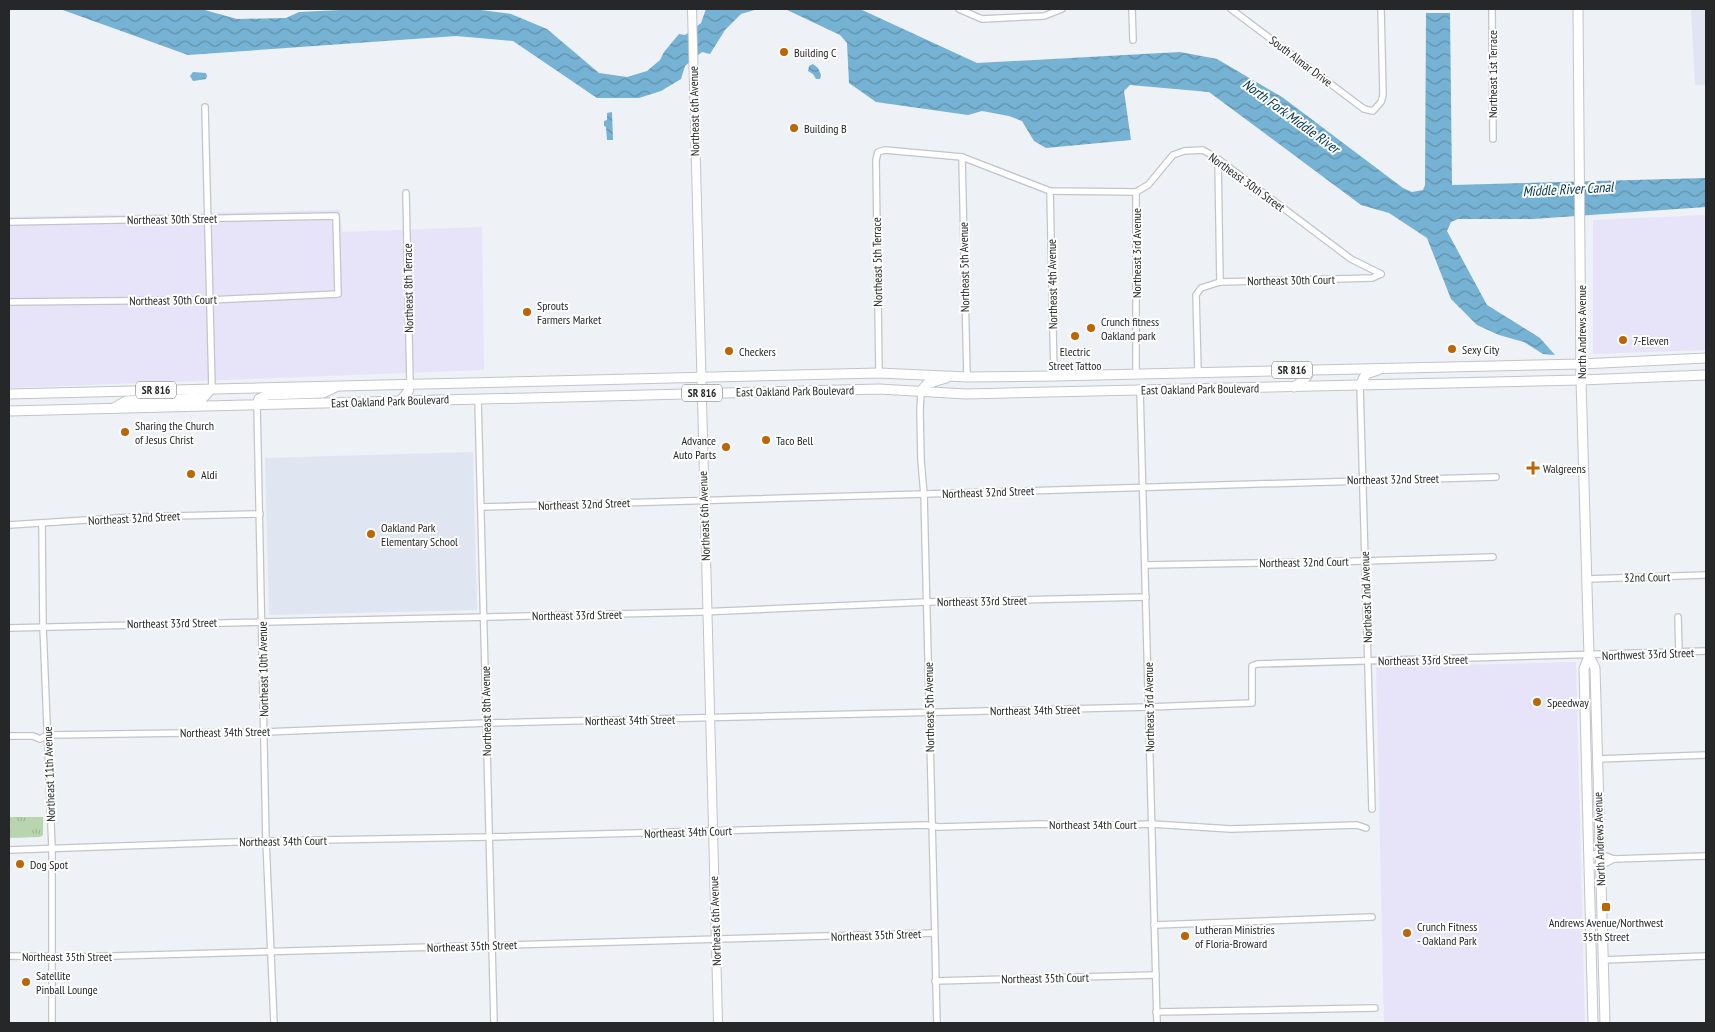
<svg xmlns="http://www.w3.org/2000/svg" width="1715" height="1032" font-family="'PT Sans Narrow',sans-serif">
	<style>
		.commercial { fill: #e7e4fa }
		.built { fill: #dfe5f1 }
		.park { fill: url(#park-tufts) }
		.water { fill: url(#water-waves) }
		.lines { fill: none; stroke-linecap: round; stroke-linejoin: round }
		.minor-casing { stroke: #c2c4c9; stroke-width: 8 }
		.tertiary-casing { stroke: #c2c4c9; stroke-width: 10 }
		.secondary-casing { stroke: #c2c4c9; stroke-width: 11 }
		.primary-casing { stroke: #c2c4c9; stroke-width: 11 }
		.minor { stroke: #fff; stroke-width: 5.5 }
		.tertiary { stroke: #fff; stroke-width: 8 }
		.secondary { stroke: #fff; stroke-width: 9 }
		.primary { stroke: #fff; stroke-width: 9 }
		.poi-dot { fill: #be6503; stroke: #fefefe; stroke-width: 2 }
		.labels { text-anchor: middle; dominant-baseline: central; stroke-width: 4; stroke-linejoin: round; paint-order: stroke }
		.shield { fill: #fefefe; stroke: #666868; stroke-width: 1 }
		.shield-label { font-size: 11px; font-weight: bold; fill: #252728 }
		.poi-label { font-size: 12px; fill: #252728; stroke: #fefefe; text-anchor: start }
		.street-label { font-size: 12px; fill: #252728; stroke: #fefefe }
		.water-label { font-size: 14px; font-style: italic; fill: #00354b; stroke: #fefefe }
	</style>
	<defs>
		<pattern id="park-tufts" width="24" height="20" patternUnits="userSpaceOnUse" patternTransform="scale(1.25)"><rect width="24" height="20" fill="#b9d5af"/><path d="M3 7l-1-3M5 7V3M7 7l1-3M15 17l-1-3M17 17v-4M19 17l1-3" fill="none" stroke="#9fb797"/></pattern>
		<pattern id="water-waves" width="16" height="10" patternUnits="userSpaceOnUse" patternTransform="scale(1.25)"><rect width="16" height="10" fill="#76b2d3"/><path d="M0 5q4-4 8 0t8 0" fill="none" stroke="#6191ab"/></pattern>
	</defs>
	<rect width="100%" height="100%" fill="#eef1f6"/>
	<g class="commercial">
		<path d="M340,210L342,232L482,227L484,370L9,388V217Z"/>
		<path d="M1706,215V350L1593,354V220Z"/>
		<path d="M1576,662L1585,1023H1384L1376,667Z"/>
	</g>
	<g class="built">
		<path d="M1691,9H1706V85H1695Z"/>
		<path d="M473,452L477,610L269,615L265,458Z"/>
	</g>
	<path class="park" d="M9,817H43V835L40,837L9,838Z"/>
	<g class="water">
		<path d="M60,9H201L237,19L286,18L299,12L362,9H473L511,14L547,29L599,73L627,77L647,71L660,60L664,52L679,34L685,35L701,23L706,9H758L741,14L725,30L710,54L702,52L685,66L681,79L661,91L639,98H597L513,41L456,36L188,55Z"/>
		<path d="M779,9H860L977,63L1180,52L1217,59L1282,97L1403,188L1412,192L1423,190L1425,185L1426,13H1450L1452,185L1706,178V207L1533,219H1458L1451,222L1447,231L1487,305L1540,338L1555,355L1543,354L1524,342L1499,335L1477,325L1451,299L1427,238L1389,213L1361,205L1209,92L1130,85L1124,91L1131,140L1046,148L1034,141L1022,121L1009,116L982,111L968,115L876,102L849,83L847,43L840,35L785,9Z"/>
		<path d="M813,64L818,68L821,75L820,79H816L813,74L808,71L809,66Z"/>
		<path d="M193,72L206,73L207,76L206,79L193,81L190,76Z"/>
		<path d="M612,112L613,140H607L606,127L604,126V121L607,120V113Z"/>
	</g>
	<g class="lines">
		<defs>
			<g id="minor">
				<path d="M959,9L982,19L1044,16L1062,9"/>
				<path d="M1132,9L1133,40"/>
				<path d="M1231,9L1364,109L1373,111L1381,102L1383,95L1381,9"/>
				<path d="M1492,9L1493,139"/>
				<path d="M205,107L212,388"/>
				<path d="M962,157L967,377"/>
				<path d="M1218,159L1220,282"/>
				<path d="M1050,191L1054,376"/>
				<path d="M1136,192V374"/>
				<path d="M406,193L410,383"/>
				<path d="M9,222L336,216L338,294L210,300L9,302"/>
				<path d="M1198,372L1196,295L1201,288L1220,282L1372,278L1381,274"/>
				<path d="M879,373L876,160L878,152L885,150L962,157L1050,191L1136,192L1148,185L1173,155L1184,151L1203,150L1218,159L1351,259L1381,274"/>
				<path d="M1360,385C1364,526 1369,667 1372,809"/>
				<path d="M1140,390L1157,1023"/>
				<path d="M921,391L920,411L921,460L924,495L937,1023"/>
				<path d="M478,399L494,1023"/>
				<path d="M257,405L266,841L274,1023"/>
				<path d="M481,507C819,497 1157,485 1496,477"/>
				<path d="M42,524L43,626L52,848V1023"/>
				<path d="M9,525L133,517L260,514"/>
				<path d="M1145,565L1364,561L1493,557"/>
				<path d="M1587,579L1706,575"/>
				<path d="M1678,617L1679,652"/>
				<path d="M9,628L700,612L926,602L1146,597"/>
				<path d="M9,736H33L40,739L47,735L265,732L486,723L1149,707L1252,703V666L1257,664L1706,651"/>
				<path d="M1597,759L1706,755"/>
				<path d="M9,850L266,841L489,837L926,825L939,827L1042,824L1092,826L1152,824L1231,829L1357,825L1366,828"/>
				<path d="M1589,854H1600L1614,859L1706,856"/>
				<path d="M1589,867L1600,866L1614,859"/>
				<path d="M1154,925L1372,917"/>
				<path d="M9,956L77,957L934,933"/>
				<path d="M1603,960L1706,956"/>
				<path d="M935,981L1156,975"/>
				<path d="M1156,1012L1375,1008"/>
			</g>
			<path id="tertiary" d="M692,9L718,1023"/>
			<g id="secondary">
				<path d="M1578,9L1581,380L1589,656L1595,668L1605,1023"/>
				<path d="M1589,656L1584,669L1593,1023"/>
			</g>
			<g id="primary">
				<path d="M1360,385L1366,374L1378,370"/>
				<path d="M1294,387C1301,382 1308,378 1310,369"/>
				<path d="M921,391L927,384L946,378"/>
				<path d="M9,394L879,373L967,377L1054,376L1581,364L1706,358"/>
				<path d="M400,401L408,392L410,383"/>
				<path d="M257,405L259,399L267,395L323,393L336,387"/>
				<path d="M114,408L126,401L203,398L212,388"/>
				<path d="M9,411L879,389L966,394L1049,392L1581,380L1706,375"/>
			</g>
		</defs>
		<use href="#minor" class="minor-casing"/>
		<use href="#tertiary" class="tertiary-casing"/>
		<use href="#secondary" class="secondary-casing"/>
		<use href="#primary" class="primary-casing"/>
		<use href="#minor" class="minor"/>
		<use href="#tertiary" class="tertiary"/>
		<use href="#secondary" class="secondary"/>
		<use href="#primary" class="primary"/>
	</g>
	<g class="poi-dot">
		<circle cx="784" cy="52" r="5"/>
		<circle cx="794" cy="128" r="5"/>
		<circle cx="527" cy="312" r="5"/>
		<circle cx="1091" cy="328" r="5"/>
		<circle cx="1075" cy="336" r="5"/>
		<circle cx="1623" cy="340" r="5"/>
		<circle cx="1452" cy="349" r="5"/>
		<circle cx="729" cy="351" r="5"/>
		<circle cx="125" cy="432" r="5"/>
		<circle cx="766" cy="440" r="5"/>
		<circle cx="726" cy="447" r="5"/>
		<path d="M1530.5 460.5h5v5h5v5h-5v5h-5v-5h-5v-5h5z"/>
		<circle cx="191" cy="474" r="5"/>
		<circle cx="371" cy="534" r="5"/>
		<circle cx="1537" cy="702" r="5"/>
		<circle cx="20" cy="864" r="5"/>
		<rect x="1601" y="902" width="10" height="10" rx="2.5"/>
		<circle cx="1407" cy="933" r="5"/>
		<circle cx="1185" cy="936" r="5"/>
		<circle cx="26" cy="982" r="5"/>
	</g>
	<g class="labels">
		<g class="shield">
			<rect x="1272" y="361.5" width="40" height="17" rx="4"/>
			<rect x="136" y="381.5" width="40" height="17" rx="4"/>
			<rect x="682" y="384.5" width="40" height="17" rx="4"/>
		</g>
		<g class="shield-label">
			<text x="1292" y="370">SR 816</text>
			<text x="156" y="390">SR 816</text>
			<text x="702" y="393">SR 816</text>
		</g>
		<g class="poi-label">
			<text x="794" y="52">Building C</text>
			<text x="804" y="128">Building B</text>
			<text x="537" y="305">Sprouts<tspan x="537" dy="14">Farmers Market</tspan></text>
			<text x="1101" y="321">Crunch fitness<tspan x="1101" dy="14">Oakland park</tspan></text>
			<text x="1633" y="340">7-Eleven</text>
			<text x="1462" y="349">Sexy City</text>
			<text x="739" y="351">Checkers</text>
			<text x="1075" y="351" text-anchor="middle">Electric<tspan x="1075" dy="14">Street Tattoo</tspan></text>
			<text x="135" y="425">Sharing the Church<tspan x="135" dy="14">of Jesus Christ</tspan></text>
			<text x="716" y="440" text-anchor="end">Advance<tspan x="716" dy="14">Auto Parts</tspan></text>
			<text x="776" y="440">Taco Bell</text>
			<text x="1543" y="468">Walgreens</text>
			<text x="201" y="474">Aldi</text>
			<text x="381" y="527">Oakland Park<tspan x="381" dy="14">Elementary School</tspan></text>
			<text x="1547" y="702">Speedway</text>
			<text x="30" y="864">Dog Spot</text>
			<text x="1606" y="922" text-anchor="middle">Andrews Avenue/Northwest<tspan x="1606" dy="14">35th Street</tspan></text>
			<text x="1417" y="926">Crunch Fitness<tspan x="1417" dy="14">- Oakland Park</tspan></text>
			<text x="1195" y="929">Lutheran Ministries<tspan x="1195" dy="14">of Floria-Broward</tspan></text>
			<text x="36" y="975">Satellite<tspan x="36" dy="14">Pinball Lounge</tspan></text>
		</g>
		<g class="street-label">
			<text transform="translate(1301 61) rotate(37)">South Almar Drive</text>
			<text transform="translate(1492 74) rotate(-90)">Northeast 1st Terrace</text>
			<text transform="translate(694 111) rotate(-91)">Northeast 6th Avenue</text>
			<text transform="translate(1247 182) rotate(36)">Northeast 30th Street</text>
			<text transform="translate(172 219) rotate(-1)">Northeast 30th Street</text>
			<text transform="translate(1136 253) rotate(-90)">Northeast 3rd Avenue</text>
			<text transform="translate(877 262) rotate(-91)">Northeast 5th Terrace</text>
			<text transform="translate(964 267) rotate(-91)">Northeast 5th Avenue</text>
			<text transform="translate(1291 280) rotate(-1)">Northeast 30th Court</text>
			<text transform="translate(1052 284) rotate(-91)">Northeast 4th Avenue</text>
			<text transform="translate(408 288) rotate(-91)">Northeast 8th Terrace</text>
			<text transform="translate(173 300) rotate(-1)">Northeast 30th Court</text>
			<text transform="translate(1581 332) rotate(-90)">North Andrews Avenue</text>
			<text transform="translate(1200 389) rotate(-1)">East Oakland Park Boulevard</text>
			<text transform="translate(795 391) rotate(-1)">East Oakland Park Boulevard</text>
			<text transform="translate(390 401) rotate(-2)">East Oakland Park Boulevard</text>
			<text transform="translate(1393 479) rotate(-1)">Northeast 32nd Street</text>
			<text transform="translate(988 492) rotate(-2)">Northeast 32nd Street</text>
			<text transform="translate(584 504) rotate(-2)">Northeast 32nd Street</text>
			<text transform="translate(704 516) rotate(-92)">Northeast 6th Avenue</text>
			<text transform="translate(134 518) rotate(-3)">Northeast 32nd Street</text>
			<text transform="translate(1304 562) rotate(-1)">Northeast 32nd Court</text>
			<text transform="translate(1647 577) rotate(-1)">32nd Court</text>
			<text transform="translate(1366 597) rotate(-92)">Northeast 2nd Avenue</text>
			<text transform="translate(982 601) rotate(-1)">Northeast 33rd Street</text>
			<text transform="translate(577 615) rotate(-1)">Northeast 33rd Street</text>
			<text transform="translate(172 623) rotate(-1)">Northeast 33rd Street</text>
			<text transform="translate(1648 654) rotate(-2)">Northwest 33rd Street</text>
			<text transform="translate(1423 660) rotate(-1)">Northeast 33rd Street</text>
			<text transform="translate(263 669) rotate(-91)">Northeast 10th Avenue</text>
			<text transform="translate(929 707) rotate(-91)">Northeast 5th Avenue</text>
			<text transform="translate(1149 707) rotate(-91)">Northeast 3rd Avenue</text>
			<text transform="translate(1035 710) rotate(-1)">Northeast 34th Street</text>
			<text transform="translate(486 711) rotate(-91)">Northeast 8th Avenue</text>
			<text transform="translate(630 720) rotate(-1)">Northeast 34th Street</text>
			<text transform="translate(225 732) rotate(-1)">Northeast 34th Street</text>
			<text transform="translate(49 774) rotate(-92)">Northeast 11th Avenue</text>
			<text x="1093" y="824">Northeast 34th Court</text>
			<text transform="translate(688 832) rotate(-2)">Northeast 34th Court</text>
			<text transform="translate(1599 839) rotate(-92)">North Andrews Avenue</text>
			<text transform="translate(283 841) rotate(-1)">Northeast 34th Court</text>
			<text transform="translate(715 921) rotate(-92)">Northeast 6th Avenue</text>
			<text transform="translate(876 935) rotate(-2)">Northeast 35th Street</text>
			<text transform="translate(472 946) rotate(-2)">Northeast 35th Street</text>
			<text x="67" y="956">Northeast 35th Street</text>
			<text transform="translate(1045 978) rotate(-1)">Northeast 35th Court</text>
		</g>
		<g class="water-label">
			<text transform="translate(1291 116) rotate(36)">North Fork Middle River</text>
			<text transform="translate(1568 189) rotate(-3)">Middle River Canal</text>
		</g>
	</g>
	<rect width="1715" height="1032" fill="none" stroke="#252728" stroke-width="20"/>
</svg>
